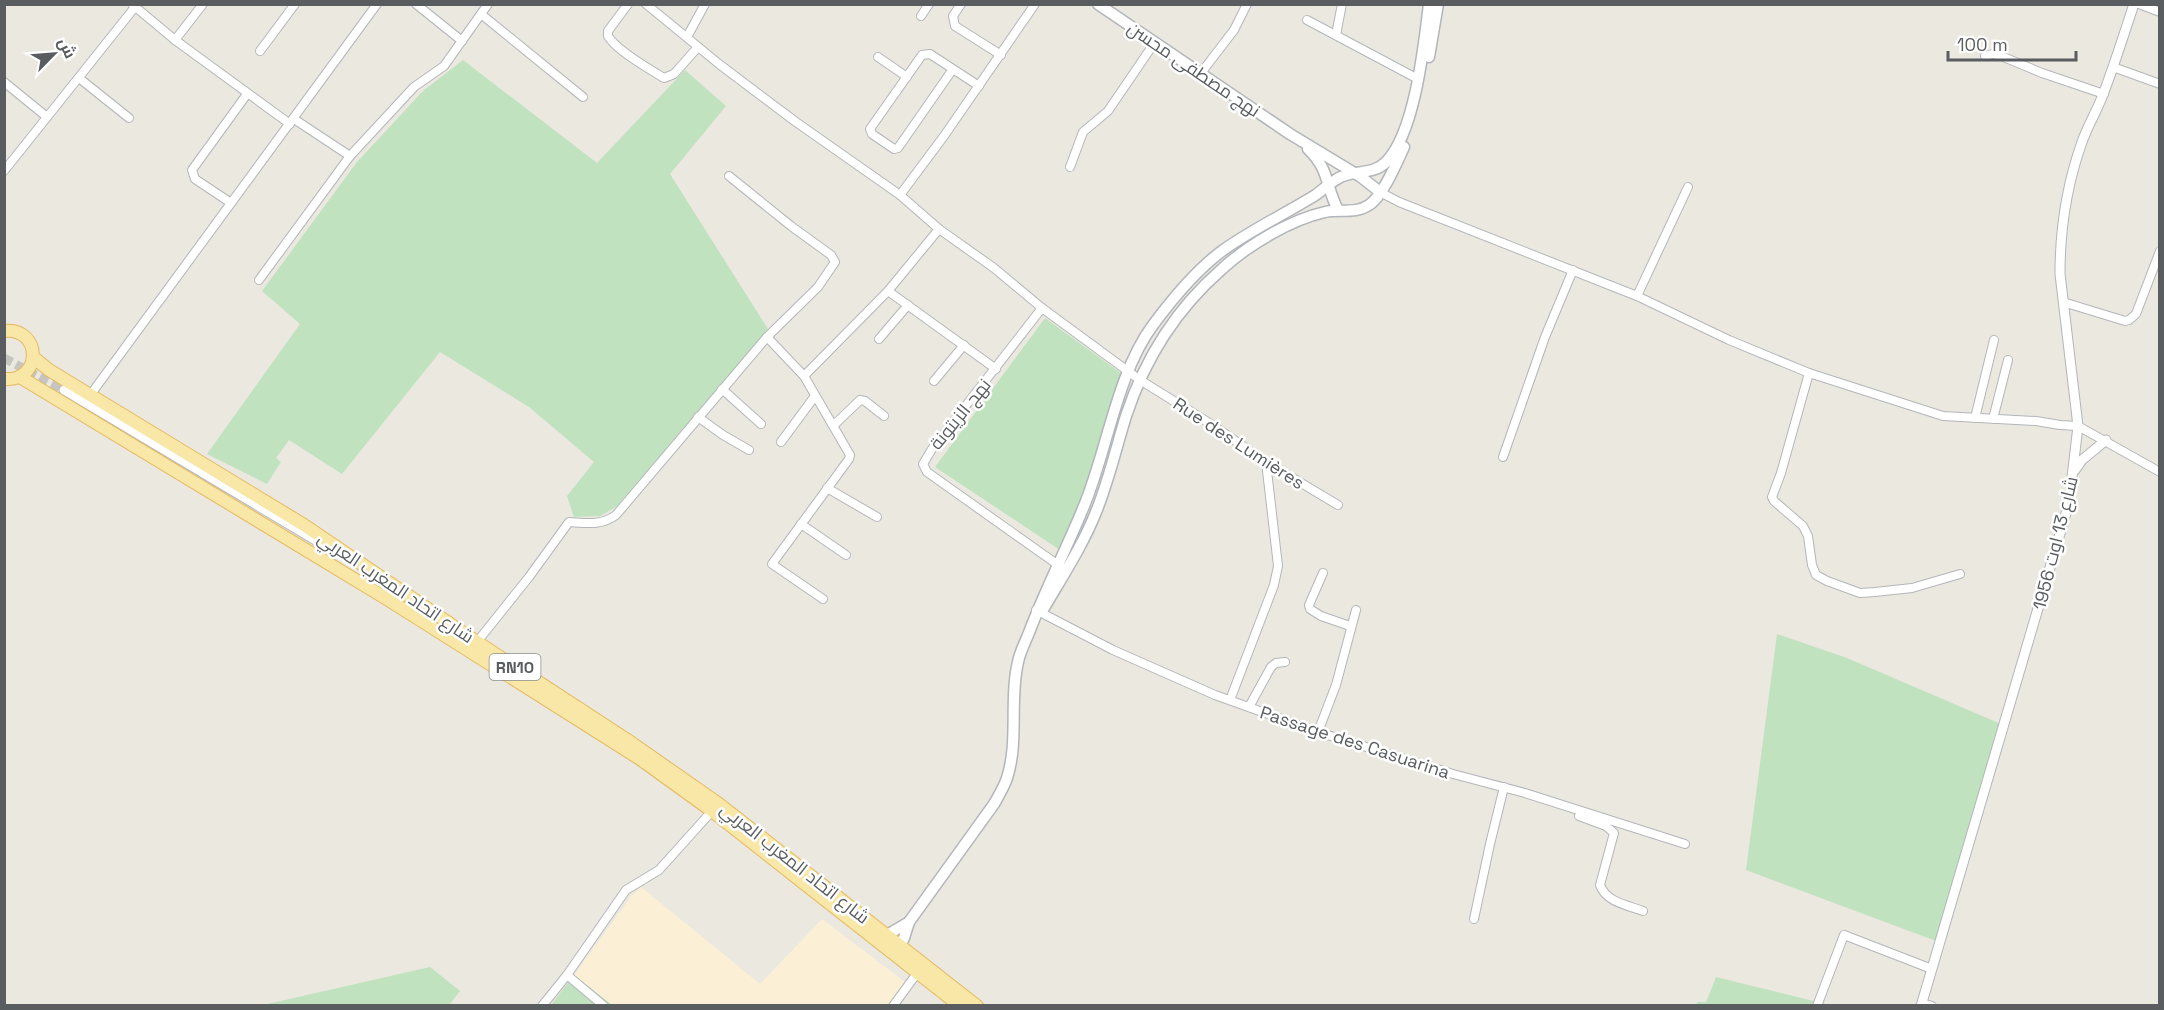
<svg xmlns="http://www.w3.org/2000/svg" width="2164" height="1010" font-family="'Space Grotesk',Cairo,sans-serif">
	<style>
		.commercial { fill: #fbf0d5 }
		.green { fill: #c0e2be }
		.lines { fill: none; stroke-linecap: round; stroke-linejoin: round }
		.tertiary-tunnel { stroke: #c6c5c0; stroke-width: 9; stroke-dasharray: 9 4.5; stroke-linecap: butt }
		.minor-casing { stroke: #b3b6ba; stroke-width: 10 }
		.tertiary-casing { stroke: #b3b6ba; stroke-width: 11 }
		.secondary-casing { stroke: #b2b6ba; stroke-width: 13 }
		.primary-casing { stroke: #e7b85d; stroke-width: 14 }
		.minor { stroke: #fff; stroke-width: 8 }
		.tertiary { stroke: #fff; stroke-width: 9 }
		.secondary { stroke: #fff; stroke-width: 10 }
		.primary { stroke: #f9e7a7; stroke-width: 12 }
		.labels { text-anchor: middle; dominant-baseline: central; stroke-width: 5; stroke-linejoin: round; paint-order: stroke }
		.shield { fill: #fff; stroke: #8b8e90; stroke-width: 1.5 }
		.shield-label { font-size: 16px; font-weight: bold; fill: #595d60 }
		.street-label { font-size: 18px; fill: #595d60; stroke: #fff }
	</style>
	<rect width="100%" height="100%" fill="#ebe8e0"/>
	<path class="commercial" d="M641,887L760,984L822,919L909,985L894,1005L612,1006L574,975L633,894Z"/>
	<g class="green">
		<path d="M463,60L597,163L685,70L726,106L670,174L768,329L616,507L600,516L574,517L567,496L594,462L529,407L440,352L342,474L289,440L276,458L281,462L267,484L207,454L300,324L262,291L357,162L423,91Z"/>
		<path d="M1045,318L1122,374L1088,487L1060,550L935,467Z"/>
		<path d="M1777,634L1847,658L2001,724L1936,941L1746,870Z"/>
		<path d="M430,967L460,991L449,1005H263Z"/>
		<path d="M574,975L612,1005L550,1006Z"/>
		<path d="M1716,977L1826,1004L1696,1006L1697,1002H1706Z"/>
	</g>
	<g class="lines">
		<path class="tertiary-tunnel" d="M4,358L64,390"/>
		<defs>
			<g id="minor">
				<path d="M416,4L462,41"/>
				<path d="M628,4L608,31V36C616,50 649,69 664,78L674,74L698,47"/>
				<path d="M646,4L719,64L796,122L900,195L939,229L994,268L1042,308L1140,380L1214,426L1266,462L1338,505"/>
				<path d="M961,4L953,16L955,26L1001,55"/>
				<path d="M2139,4L2160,12"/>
				<path d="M133,5L175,40L290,124"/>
				<path d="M481,14L583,97"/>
				<path d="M921,16L929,4"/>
				<path d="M1307,20L1418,79"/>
				<path d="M1336,35L1342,4"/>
				<path d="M687,37L705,4"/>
				<path d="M175,40L203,4"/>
				<path d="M260,51L295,4"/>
				<path d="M1985,56L1993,54L2001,56L2042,73L2104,94"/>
				<path d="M878,57L907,77"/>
				<path d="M2113,67L2160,84"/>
				<path d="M953,69L898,148L894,149L872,134L870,129L922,55L930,54L979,86"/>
				<path d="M1201,73L1234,30L1247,4"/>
				<path d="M79,78L129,118"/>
				<path d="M4,82L47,117"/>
				<path d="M294,119L350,156"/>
				<path d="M1070,167L1083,132L1108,111L1155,42"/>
				<path d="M4,171L135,7"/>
				<path d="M1380,192L1399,202L1637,296L1729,340L1809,373L1943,416L2036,421L2060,425L2078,426L2160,472"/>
				<path d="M900,195L944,136L1035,4"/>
				<path d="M231,203L195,179L192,170L247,94"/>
				<path d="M259,280L350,156L414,87L444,66L488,4"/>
				<path d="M888,291L996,369"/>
				<path d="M1637,296L1688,187"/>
				<path d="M2063,302L2125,321L2129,320L2136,314L2160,251"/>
				<path d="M1042,308L932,449L923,464L927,472L1061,567"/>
				<path d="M767,337L804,376L850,455L849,459L772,564L823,599"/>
				<path d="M879,339L908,305"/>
				<path d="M1809,373L1781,473L1772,497L1774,501L1803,526L1808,536L1812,565L1816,575L1827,581L1860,593L1875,592L1912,588L1960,574"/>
				<path d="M804,376L888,291L939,229"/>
				<path d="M934,381L964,345"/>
				<path d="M722,389L761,424"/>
				<path d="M91,394L377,4"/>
				<path d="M698,417L723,435L749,450"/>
				<path d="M1975,418L1994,340"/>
				<path d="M1993,419L2008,360"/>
				<path d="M834,425L860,400L865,401L884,416"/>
				<path d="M781,442L815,396"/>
				<path d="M1503,457L1545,337L1573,270"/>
				<path d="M827,488L877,517"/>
				<path d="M801,524L846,555"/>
				<path d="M1323,573L1309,605L1310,609L1321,616L1350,626"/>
				<path d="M1036,610L1113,650L1215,695L1318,732L1453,774L1525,793L1685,844"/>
				<path d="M477,642L529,577L569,522C586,523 601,526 616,515L767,337L818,287L835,262L831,255L791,226L729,176"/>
				<path d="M1230,700L1274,585L1278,566L1266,462"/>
				<path d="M1249,707L1271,667L1276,663L1285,662"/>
				<path d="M1318,732L1336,685L1356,610"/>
				<path d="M1579,816L1606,826L1614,833L1600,885C1606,902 1627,905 1643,911"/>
				<path d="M1474,919L1490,844L1504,787"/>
				<path d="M567,975L604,1006"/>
				<path d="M1922,1003L1932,1006"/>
				<path d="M542,1006L567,975L626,890L659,870L712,811"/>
				<path d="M893,1006L918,972"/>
				<path d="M1817,1006L1844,935L1932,969"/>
			</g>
			<g id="tertiary">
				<path d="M64,390L332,550"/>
				<path d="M2075,470L2082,460L2106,440"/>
				<path d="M1921,1006L2069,503L2078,426L2060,274C2060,229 2067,184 2082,142C2088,125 2098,109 2104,92C2115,63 2124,34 2134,4"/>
			</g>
			<g id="secondary">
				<path d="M1098,4L1290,134L1361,177L1380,192"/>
				<path d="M1429,57L1438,4"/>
				<path d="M1308,149C1330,170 1325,185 1338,210"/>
				<path d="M1044,608C1062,577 1083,545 1096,512C1109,480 1116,448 1126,416C1145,358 1176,309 1222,269C1248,245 1290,220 1325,212C1340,209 1356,214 1369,205C1383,196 1397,162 1404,147"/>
				<path d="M882,940L887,935L909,922"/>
				<path d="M896,952L904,938L909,922L994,804C999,795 1004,787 1007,778C1019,741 1009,700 1018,662C1020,651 1026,641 1030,630C1046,588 1067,548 1084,506C1107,451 1117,373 1153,325C1173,298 1195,271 1222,251C1251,230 1283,215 1314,196C1322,191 1328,184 1337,179C1352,169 1373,176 1386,162C1415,133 1424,45 1429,4"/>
			</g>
			<g id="primary">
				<path d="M4,331C42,327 43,382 4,379"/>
				<path d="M33,357L49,370L304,525L477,642L626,739L719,804L977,1006"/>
				<path d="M20,377L387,599L640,759L712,811L960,1006"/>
			</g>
		</defs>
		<use href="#minor" class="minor-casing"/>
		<use href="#tertiary" class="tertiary-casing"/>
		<use href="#secondary" class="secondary-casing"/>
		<use href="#primary" class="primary-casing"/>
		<use href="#minor" class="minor"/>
		<use href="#tertiary" class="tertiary"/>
		<use href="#secondary" class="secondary"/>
		<use href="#primary" class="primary"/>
	</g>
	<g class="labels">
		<rect class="shield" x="489.5" y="654" width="51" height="26" rx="4.5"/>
		<g class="shield-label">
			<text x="515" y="667">RN10</text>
		</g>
		<g class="street-label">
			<text transform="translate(1194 69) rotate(34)">نهج مصطفى محسن</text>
			<text transform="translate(960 414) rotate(-51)">نهج الزيتونة</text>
			<text transform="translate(1239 443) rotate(33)">Rue des Lumières</text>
			<text transform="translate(2055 543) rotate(-76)">شارع 13 اوت 1956</text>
			<text transform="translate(396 587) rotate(34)">شارع اتحاد المغرب العربي</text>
			<text transform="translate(1355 742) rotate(18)">Passage des Casuarina</text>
			<text transform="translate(795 863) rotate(38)">شارع اتحاد المغرب العربي</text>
		</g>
	</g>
	<rect width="2164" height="1010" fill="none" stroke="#595d60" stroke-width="12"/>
	<g transform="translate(54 54) rotate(65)" stroke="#ffffff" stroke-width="4.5" paint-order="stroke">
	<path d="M0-4.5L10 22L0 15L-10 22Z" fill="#595d60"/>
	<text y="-9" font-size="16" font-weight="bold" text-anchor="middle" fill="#595d60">ش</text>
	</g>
	<path d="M1948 51v9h128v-9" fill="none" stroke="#595d60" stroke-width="3"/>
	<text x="1957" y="51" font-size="18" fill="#595d60" stroke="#ffffff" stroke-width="4.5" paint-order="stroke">100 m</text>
</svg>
